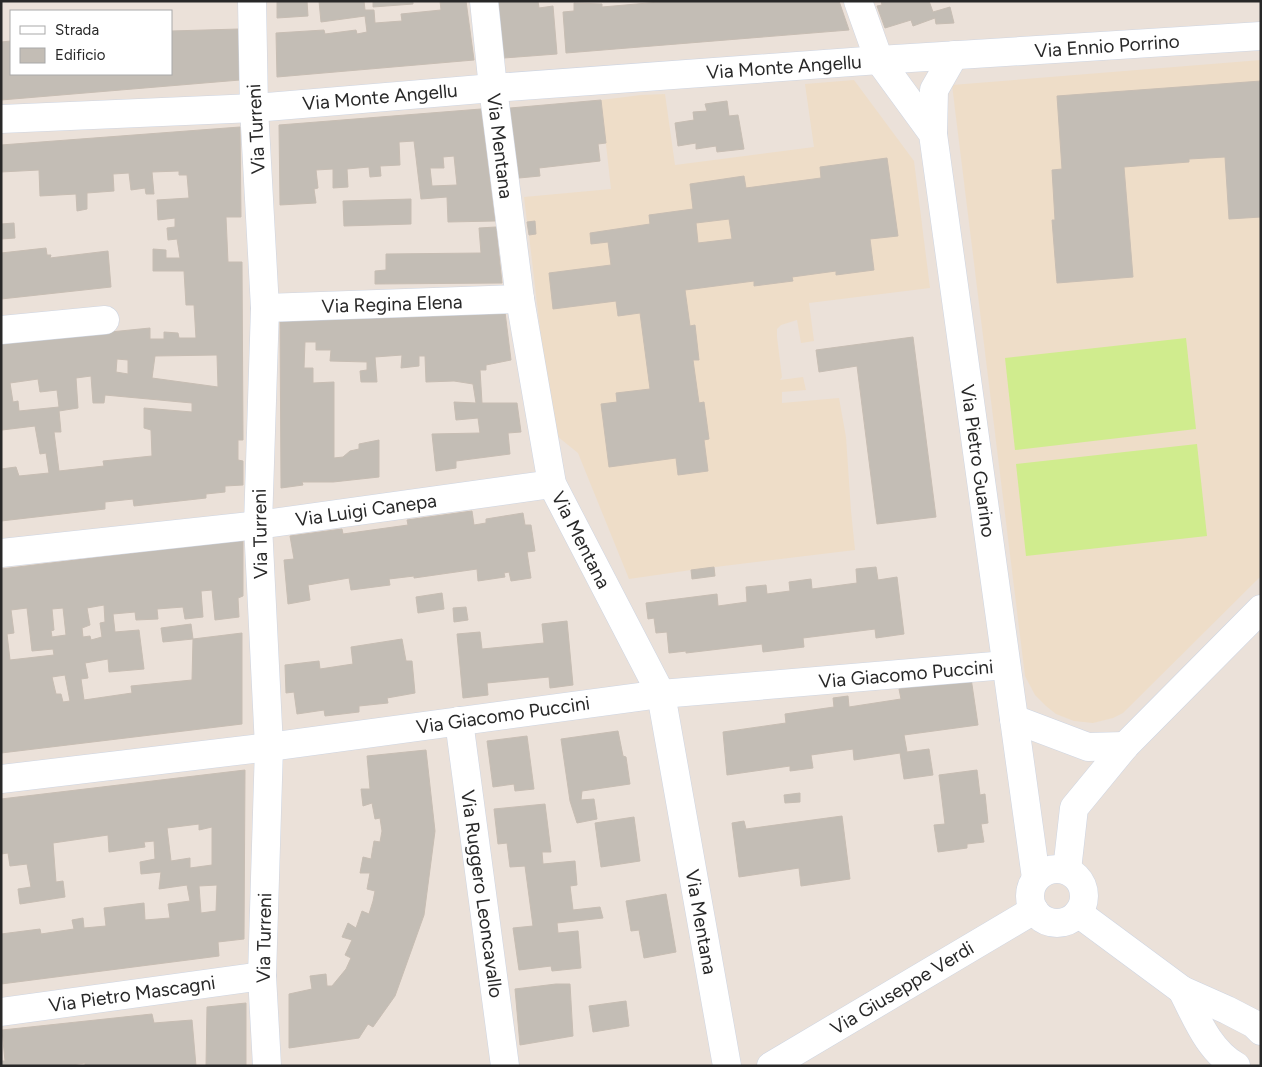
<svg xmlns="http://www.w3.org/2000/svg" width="1262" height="1067" font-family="Figtree,sans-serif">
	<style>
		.education { fill: #eeddc8 }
		.pitch { fill: #d0ec8e }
		.building { fill: #c3bdb5; stroke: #c7bdb3; fill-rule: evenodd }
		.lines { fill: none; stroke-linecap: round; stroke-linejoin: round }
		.street-casing { stroke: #ced5e2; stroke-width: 29 }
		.street { stroke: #fff; stroke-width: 28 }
		.labels { text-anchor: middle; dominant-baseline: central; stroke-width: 5; stroke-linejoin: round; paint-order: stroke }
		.street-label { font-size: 19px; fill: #282828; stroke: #fff }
	</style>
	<rect width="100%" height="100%" fill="#ebe1d9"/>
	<g class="education">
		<path d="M1261,60V576L1123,713L1113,718L1093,723L1074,721L1056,714L1046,706L1035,695L1025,676L952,85Z"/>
		<path d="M854,80L914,161L930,288L809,303L814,341L801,343L797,320L781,325L777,329V337L782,377L780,380L803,377L806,390L782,392V403L839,398L846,437L851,511L855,550L691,570L629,579L578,453L552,432L529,235L536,234L535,221L527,222L524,197L611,189L601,100L641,95L665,94L675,165L814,147L805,84Z"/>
	</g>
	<g class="pitch">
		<path d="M1186,338L1196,429L1015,450L1005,358Z"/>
		<path d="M1197,444L1207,536L1026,556L1016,464Z"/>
	</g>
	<g class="building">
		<path d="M277,1H307L308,16L277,18Z"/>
		<path d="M319,1H364L365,10H374L375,23L402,21L401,14L441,10L440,1H466L474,60L277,77L276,33L324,30L325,34L356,30L357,34L367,32L365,16L321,22Z"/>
		<path d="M373,1H413V4L373,7Z"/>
		<path d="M497,1H538L539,8L553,6L557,54L504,58Z"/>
		<path d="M671,1H839L849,30L566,53L563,12L574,11V3L602,4V7Z"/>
		<path d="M881,1H929L933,12L950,7L954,23L936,24L935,18L913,26L911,20L885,28L877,6L882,5Z"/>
		<path d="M239,29L240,80L1,100V42L11,41V74H171V31Z"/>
		<path d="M1261,81V217L1229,219L1225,157L1189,159V162L1124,167L1133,277L1057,283L1052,220H1055L1052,170L1062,169L1057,96Z"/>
		<path d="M601,100L606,143L598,144L600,161L539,168L540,176L519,178L510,108Z"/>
		<path d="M727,101L729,116L738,115L744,149L717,152L716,146L696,149V143L678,146L675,123L694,120L693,112L707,111L705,104Z"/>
		<path d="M481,109L495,221L448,222L447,197L421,199L414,141L399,142L400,165L380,166L381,176L370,177L369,167L347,169L348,187L333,188V169L316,170L318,188L314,189L316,203L280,205L279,125ZM454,156L457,185L432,186L430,168H444L443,157Z"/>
		<path d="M240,127L241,217H226L228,262H242L243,440H238V460L243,461V485L225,486V492L206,494V498L134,506L133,499L105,502V509L1,521V469L16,467L19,476L49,473L46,453L40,454L35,426L2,430L1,343L150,328V339H164V332L178,333L179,338H196L194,305H186L184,271H153V249L166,250V258H180L177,239L168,240L167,228L175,227V218L158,220L157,200L189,198L187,175H179V171L152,172L154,194H146L145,188L131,190L129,173L113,174L114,191L87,193V209L77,211L76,194L40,196L39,170L1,172V145ZM217,355L218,387L152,378L155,356ZM117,359L128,360V374L116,372ZM91,376L93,403H104L105,395L192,403V412L144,408V428L151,430L152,456L103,461L104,466L59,471L54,432H61L59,411L78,408L76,378ZM38,379L40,392L57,390L59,407L19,411L18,401L13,402L10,383Z"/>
		<path d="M887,158L898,236L870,239L874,270L836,275V271L792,277L793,281L754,286V281L685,290L690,326L695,325L699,360H693L699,403L704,402L709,439L704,440L708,471L678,475L676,458L609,467L601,404L617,402L616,393L650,389L640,313L618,316L616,301L553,309L549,273L611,265L608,242L591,244L590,233L650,224L649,215L693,209L690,184L744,176L746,188L821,178L820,167ZM729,219L732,239L698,243L696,223Z"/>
		<path d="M411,199V224L344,226L343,201Z"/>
		<path d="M535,221L536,234L529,235L527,222Z"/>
		<path d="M14,223L15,238L1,239V224Z"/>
		<path d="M496,227L502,283L375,284V271L386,270V254L481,253L479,228Z"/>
		<path d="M46,248L47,255H51L50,258L108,251L111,287L1,299V253Z"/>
		<path d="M505,312L511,360L486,365V370H480L482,403H517L521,432L508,433L510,454L456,461V468L436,471L432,434L480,433L478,418L456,420L454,402L476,403L473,384L454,381L426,382L425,356H419V366L401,368L402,355L375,357L377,382H361L360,371L367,370V362L330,361L331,350H316V342H305L304,368H313V383L334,382V458L343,457L350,451L359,449V444L379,440V477L333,482H302L303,485L281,488L280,315Z"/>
		<path d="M913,337L936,517L877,524L857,366L819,372L816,350Z"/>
		<path d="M472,511L474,525L486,523V519L523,513L525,525H531L535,551L527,552L531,578L511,581L509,572L504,573L505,577L478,581L477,569L414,578V576L389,579L390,585L351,590L349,578L308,585L310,600L288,604L284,560L294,559L290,536L342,529L343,534L408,525L407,520Z"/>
		<path d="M243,540V596L238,598L239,617L215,620L212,590L201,591L203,617L185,619L183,607L157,609L158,619L136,620L135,612L113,614L115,632L139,630L144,669L109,672L108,659L85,663L88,678L81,679L84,700L132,693L131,686L192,680L193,639L242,633V724L1,753V569ZM104,605L105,622L100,623L102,637L91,640L90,636L83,637L82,628L90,625L87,608ZM27,608L32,651L53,649L54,655L10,660L7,634L14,633L11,610ZM63,608L66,635L52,637L51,631L54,630L52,609ZM65,675L70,701L63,702L61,694H56L52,677Z"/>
		<path d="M714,567L715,576L692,579L691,570Z"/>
		<path d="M876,567L878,580L897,577L904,634L876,638L875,629L803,638L804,647L763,652L762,644L686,653V651L669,653L667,632L656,633L654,618L648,619L646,603L717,594L718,606L747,602L746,587L766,585L767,594L790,591L789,582L811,579L812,589L857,583L856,569Z"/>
		<path d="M442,593L444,609L418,613L416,597Z"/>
		<path d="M466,607L468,620L454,622L453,608Z"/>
		<path d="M567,621L573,685L550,688L549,677L487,683L488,695L463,698L457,634L480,632L482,649L544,643L542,624Z"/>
		<path d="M191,624L193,639L163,642L161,628Z"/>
		<path d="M402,639L406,661H412L415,693L387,698L388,703L359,706V712L325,716L324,710L297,714L294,692L286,693L285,665L319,661L320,669L353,664L351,647Z"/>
		<path d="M971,678L978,725L904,735L907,752L929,749L933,775L904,779L900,753L854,760L853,749L811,755L813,768L790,771V766L727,775L723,732L786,723L785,714L834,707L833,698L848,696L849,707L901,699L899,689Z"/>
		<path d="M618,731L623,756L626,757L630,784L582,791L581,800L594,799L597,819L577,823L570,801L561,739Z"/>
		<path d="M527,736L534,789L515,791L514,784L493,787L487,741Z"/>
		<path d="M426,750L435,831L424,915L395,996L373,1027L368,1024L359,1038L289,1048V994L312,989L310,976L326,974L327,986H332L346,969L351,958L345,955L352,940L342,937L348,923L356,928L362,911L369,914L373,901L375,891L367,889L370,873H360L363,857L371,859L374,841L380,842L382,831L380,818L375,819L372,803L363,806L361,789H370L367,756Z"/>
		<path d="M245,770L244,939L218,942L219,956L1,984V934L40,929L41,934L74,929L72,920L83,918L84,928L106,926L104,908L144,903L145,920L170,918L168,904L190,901L187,885L159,889L161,872L141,874L140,862L155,859L154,841L144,842L145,847L109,852L108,835L53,843L56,882L63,881L65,897L20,904L18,889L31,887L27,864L10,866L8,853L1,854V799ZM199,824V830L212,827V865L190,868V858L171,861L167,828ZM217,885L216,911L201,913L199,886Z"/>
		<path d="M977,770L980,795L985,794L988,823L981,824L984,842L967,844V848L938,852L934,825L945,824L939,775Z"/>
		<path d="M800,793V802L785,803L784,795Z"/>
		<path d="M545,804L551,852H542L543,864L575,861L577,885L570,886L573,910L600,907L603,918L557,923L558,933L578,931L581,968L552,971L551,966L519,970L513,928L533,926L525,866L510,867L507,843L498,844L494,809Z"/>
		<path d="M842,816L850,879L801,886L799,868L739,877L732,823L744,821L746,829Z"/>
		<path d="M634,817L640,861L601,867L595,823Z"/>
		<path d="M666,894L676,952L644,958L639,930L631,931L626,901Z"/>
		<path d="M556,984H570L573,1036L520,1045L515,989Z"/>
		<path d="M626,1001L629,1026L593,1032L589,1006Z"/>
		<path d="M246,1003V1066H206L207,1007Z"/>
		<path d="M152,1014L154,1023L192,1020L196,1066H85V1063L65,1066H1V1061H5L2,1030Z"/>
	</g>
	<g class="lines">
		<defs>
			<g id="street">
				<path d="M252,1L254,108L265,308L258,525L269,747L262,976L267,1066"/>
				<path d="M484,1L493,88L520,299L552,484L661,694L727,1066"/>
				<path d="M858,1L879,60L933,134L1036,878"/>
				<path d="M1,119L254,108L493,88L879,60L1261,36"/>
				<path d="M933,134L934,90L954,55"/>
				<path d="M265,308L520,299"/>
				<path d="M1,330L105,320"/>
				<path d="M1,553L258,525L552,484"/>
				<path d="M1014,719L1088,747L1125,746"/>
				<path d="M459,721L505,1066"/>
				<path d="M1,779L269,747L661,694L1006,665"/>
				<circle cx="1057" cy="896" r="27"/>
				<path d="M1067,870L1074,808L1125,746L1261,609"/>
				<path d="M1078,913L1182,990L1227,1010L1254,1024L1261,1031"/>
				<path d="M1182,990C1196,1017 1208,1050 1236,1066"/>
				<path d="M1,1012L262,976"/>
				<path d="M771,1066L1034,910"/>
			</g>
		</defs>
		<use href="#street" class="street-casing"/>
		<use href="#street" class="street"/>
	</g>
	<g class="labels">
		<g class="street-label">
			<text transform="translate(1107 46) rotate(-4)">Via Ennio Porrino</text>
			<text transform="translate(784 67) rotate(-4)">Via Monte Angellu</text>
			<text transform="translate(380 97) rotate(-5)">Via Monte Angellu</text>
			<text transform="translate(256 129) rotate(-93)">Via Turreni</text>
			<text transform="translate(500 146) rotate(83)">Via Mentana</text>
			<text transform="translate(392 304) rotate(-2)">Via Regina Elena</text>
			<text transform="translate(978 461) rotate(82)">Via Pietro Guarino</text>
			<text transform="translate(366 510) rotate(-8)">Via Luigi Canepa</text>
			<text transform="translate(260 534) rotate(-91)">Via Turreni</text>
			<text transform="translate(581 540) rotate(63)">Via Mentana</text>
			<text transform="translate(906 674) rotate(-5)">Via Giacomo Puccini</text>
			<text transform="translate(503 715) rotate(-8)">Via Giacomo Puccini</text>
			<text transform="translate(482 894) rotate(82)">Via Ruggero Leoncavallo</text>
			<text transform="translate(701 922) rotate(80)">Via Mentana</text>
			<text transform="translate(264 938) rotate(-89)">Via Turreni</text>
			<text transform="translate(902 988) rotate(-31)">Via Giuseppe Verdi</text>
			<text transform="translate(132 994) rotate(-8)">Via Pietro Mascagni</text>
		</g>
	</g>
	<rect width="1262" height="1067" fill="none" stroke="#282828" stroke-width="5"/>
	<rect x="10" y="10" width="162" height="65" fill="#ffffff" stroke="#a9a9a9"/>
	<rect x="20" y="26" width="25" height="8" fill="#ffffff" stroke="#a9a9a9"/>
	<text x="55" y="35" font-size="15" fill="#282828">Strada</text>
	<rect x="20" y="48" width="25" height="15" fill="#c3bdb5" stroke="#a9a9a9"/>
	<text x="55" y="60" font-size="15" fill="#282828">Edificio</text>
</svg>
